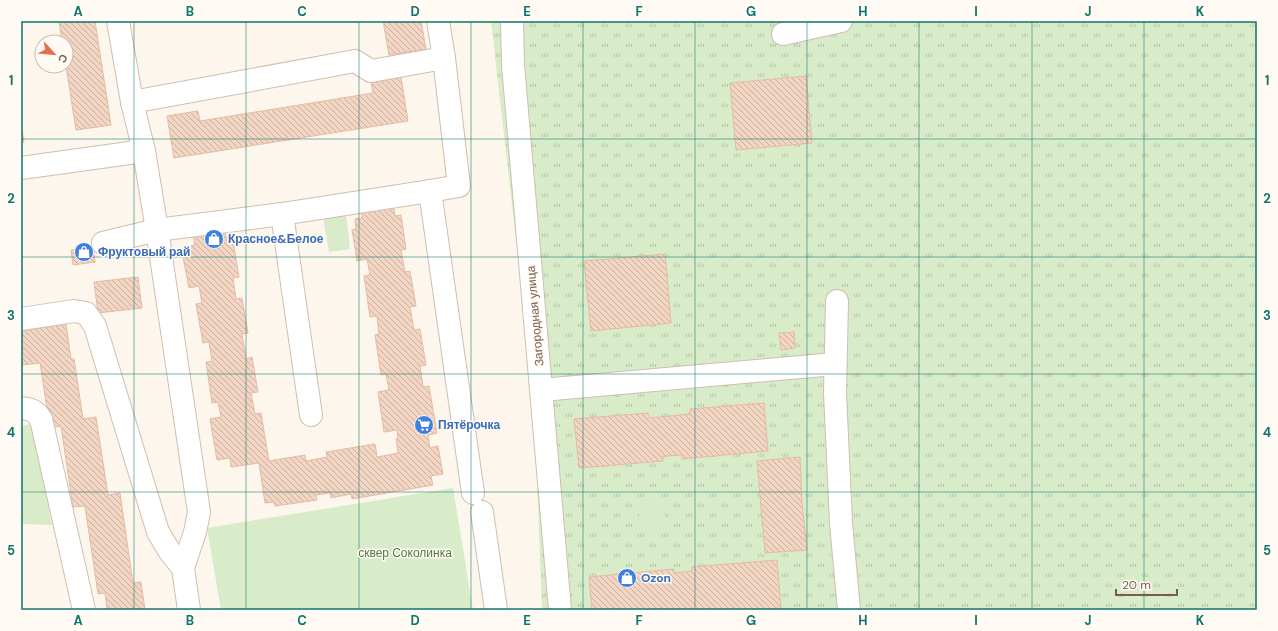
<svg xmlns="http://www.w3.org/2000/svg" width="1278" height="631" font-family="'DM Sans',sans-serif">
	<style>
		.grass { fill: url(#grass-tufts) }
		.park { fill: #d8ecc9 }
		.building { fill: url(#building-back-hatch); stroke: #e6bba3 }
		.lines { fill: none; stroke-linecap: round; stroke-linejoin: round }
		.minor-casing { stroke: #d1beb0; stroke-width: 24 }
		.minor { stroke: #fff; stroke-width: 22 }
		.grid { fill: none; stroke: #0f766e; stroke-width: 1; stroke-opacity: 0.55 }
		.labels { text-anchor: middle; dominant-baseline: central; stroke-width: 3; stroke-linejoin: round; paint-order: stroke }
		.shop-label { font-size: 12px; font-weight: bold; fill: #366cbe; stroke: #fffaf3; text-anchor: start }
		.street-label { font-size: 12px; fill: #7a5c4d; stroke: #fffaf3 }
		.park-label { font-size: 12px; fill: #537a41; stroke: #fffaf3 }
		.neatline { fill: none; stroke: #0f766e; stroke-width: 1.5 }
		.grid-label { font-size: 13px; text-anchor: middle; font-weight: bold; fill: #0f766e }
	</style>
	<defs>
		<pattern id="grass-tufts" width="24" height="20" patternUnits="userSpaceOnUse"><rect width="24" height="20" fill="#d8ecc9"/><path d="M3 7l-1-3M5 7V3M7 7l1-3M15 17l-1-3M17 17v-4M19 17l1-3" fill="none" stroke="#b4c2a5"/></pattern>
		<pattern id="building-back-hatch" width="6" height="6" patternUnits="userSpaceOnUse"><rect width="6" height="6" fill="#f3d5c3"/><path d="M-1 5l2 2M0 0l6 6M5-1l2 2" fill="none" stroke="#cab0a1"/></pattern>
	</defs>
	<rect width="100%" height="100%" fill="#fdf6ec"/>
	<path class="grass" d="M491,21H1257V610H542L534,398Z"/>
	<g class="park">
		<path d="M346,213L350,249L329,252L323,217Z"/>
		<path d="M31,424L52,525L21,524V426Z"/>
		<path d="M453,488L473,610H221L207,528Z"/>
		<path d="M670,500C663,510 663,521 672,530L640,532L638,502Z"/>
	</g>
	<g class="building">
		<path d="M59,21H95L111,125L76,130L66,66V42H62Z"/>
		<path d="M383,21H421L426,49L389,55Z"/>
		<path d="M806,76L812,143L736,150L730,83Z"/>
		<path d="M401,77L408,121L174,158L167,116L198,111L200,121L373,93L371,82Z"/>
		<path d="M21,125L24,142L21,143Z"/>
		<path d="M393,203L395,216L401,215L406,249L401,250L405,272L410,271L416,306L410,307L414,330L420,329L426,365L420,366L423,387L429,386L437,433L428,435L430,448L438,446L443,474L431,476L433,485L352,499L351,494L331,498L330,493L316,495L317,500L275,506L274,502L265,503L259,463L231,467L230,458L217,460L210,419L221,417L218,402L212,403L206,362L212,361L209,342L203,343L196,304L202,303L199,286L189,288L183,257L188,256L187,247L195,245L193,236L225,231L227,242L233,241L239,277L233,278L236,299L242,298L248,333L242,334L246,359L252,357L258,392L251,393L255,414L261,413L269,461L305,455L306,461L327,457L326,452L375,444L377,457L398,453L396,439H398L397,430L384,432L378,392L389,390L386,374L381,375L375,335L379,334L377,316L370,317L364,276L370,275L367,259L357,261L352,230L356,229L355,219L362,218L360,208Z"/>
		<path d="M93,247L95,262L73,265L71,250Z"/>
		<path d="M665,254L671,323L591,331L584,261Z"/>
		<path d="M138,277L142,308L98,313L94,282Z"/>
		<path d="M66,324L71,359H74L83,419L96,417L108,495L120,493L133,583L141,582L145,610H107L105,593L98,594L85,506L73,507L61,426L50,428L40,363L21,365V331Z"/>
		<path d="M794,332L795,348L781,350L779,333Z"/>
		<path d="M764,403L768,451L682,459V455L663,456V461L579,468L574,419L648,413L649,418L690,414V409Z"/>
		<path d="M800,457L802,503L807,550L765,553L757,461Z"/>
		<path d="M777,560L781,608L754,610H592L589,577L674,569V573L692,571V567Z"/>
	</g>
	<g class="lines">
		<defs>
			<g id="minor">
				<path d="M512,21L513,65L560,610"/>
				<path d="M783,34L841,21"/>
				<path d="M132,102L355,61L371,71L444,58L438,21"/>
				<path d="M21,168L144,151"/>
				<path d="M430,191L459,186L444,58"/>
				<path d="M282,214L430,191L473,493"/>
				<path d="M103,243L157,230L144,151L132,102L118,21"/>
				<path d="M837,301L835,393L841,523L849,610"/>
				<path d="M21,319L74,311L86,313L95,326L158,532L170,552L183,568L189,610"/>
				<path d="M542,390L835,364"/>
				<path d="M21,408C31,409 36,411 41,419L84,610"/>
				<path d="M482,512L496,610"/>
				<path d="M183,568L195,532L199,512L157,230L282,214L311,415"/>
			</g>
		</defs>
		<use href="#minor" class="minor-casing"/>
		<use href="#minor" class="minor"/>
	</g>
	<path class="grid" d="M134,21V610M246,21V610M359,21V610M471,21V610M583,21V610M695,21V610M807,21V610M919,21V610M1032,21V610M1144,21V610M21,139H1257M21,257H1257M21,374H1257M21,492H1257"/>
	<defs>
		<symbol id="shop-disc" viewBox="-11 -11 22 22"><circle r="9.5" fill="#3f7fe0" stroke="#fffaf3"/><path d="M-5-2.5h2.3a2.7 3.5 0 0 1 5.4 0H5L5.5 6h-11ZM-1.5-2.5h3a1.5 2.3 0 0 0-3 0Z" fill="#fff"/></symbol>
		<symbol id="supermarket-disc" viewBox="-11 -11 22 22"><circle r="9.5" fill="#3f7fe0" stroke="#fffaf3"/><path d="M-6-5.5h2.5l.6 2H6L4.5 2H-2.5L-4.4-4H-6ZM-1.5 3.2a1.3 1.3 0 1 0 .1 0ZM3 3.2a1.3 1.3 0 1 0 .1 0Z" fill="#fff"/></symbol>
	</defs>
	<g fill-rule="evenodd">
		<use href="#shop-disc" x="203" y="228" width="22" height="22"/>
		<use href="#shop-disc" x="73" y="241" width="22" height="22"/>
		<use href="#supermarket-disc" x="413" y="414" width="22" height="22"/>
		<use href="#shop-disc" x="616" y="567" width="22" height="22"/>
	</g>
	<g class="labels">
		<g class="shop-label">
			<text x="228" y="239">Красное&amp;Белое</text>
			<text x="98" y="252">Фруктовый рай</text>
			<text x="438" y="425">Пятёрочка</text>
			<text x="641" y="578">Ozon</text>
		</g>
		<g class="street-label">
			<text transform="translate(535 316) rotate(-95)">Загородная улица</text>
		</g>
		<g class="park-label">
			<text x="405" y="553">сквер Соколинка</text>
		</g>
	</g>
	<rect width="1278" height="631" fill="none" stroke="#fffaf3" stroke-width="44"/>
	<g transform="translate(54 54) rotate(117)"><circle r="19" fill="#fffaf3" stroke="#cabbb1"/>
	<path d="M0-3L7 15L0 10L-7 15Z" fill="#e76f51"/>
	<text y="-6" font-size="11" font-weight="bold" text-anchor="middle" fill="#7a5c4d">С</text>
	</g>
	<path d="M1116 589v6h61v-6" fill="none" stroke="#7a5c4d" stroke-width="2"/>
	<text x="1122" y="589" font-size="12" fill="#7a5c4d" stroke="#fffaf3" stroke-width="3" paint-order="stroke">20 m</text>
	<rect x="22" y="22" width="1234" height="587" class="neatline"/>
	<g class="grid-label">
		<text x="78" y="16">A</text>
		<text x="190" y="16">B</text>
		<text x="302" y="16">C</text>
		<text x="415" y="16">D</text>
		<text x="527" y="16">E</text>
		<text x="639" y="16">F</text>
		<text x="751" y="16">G</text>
		<text x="863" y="16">H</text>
		<text x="976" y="16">I</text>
		<text x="1088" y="16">J</text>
		<text x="1200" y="16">K</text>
		<text x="11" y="85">1</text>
		<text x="1267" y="85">1</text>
		<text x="11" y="203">2</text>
		<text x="1267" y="203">2</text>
		<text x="11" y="320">3</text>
		<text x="1267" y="320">3</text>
		<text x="11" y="437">4</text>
		<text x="1267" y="437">4</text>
		<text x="11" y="555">5</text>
		<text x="1267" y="555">5</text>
		<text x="78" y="625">A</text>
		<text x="190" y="625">B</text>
		<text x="302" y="625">C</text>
		<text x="415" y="625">D</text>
		<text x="527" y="625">E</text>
		<text x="639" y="625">F</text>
		<text x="751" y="625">G</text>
		<text x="863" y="625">H</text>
		<text x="976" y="625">I</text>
		<text x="1088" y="625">J</text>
		<text x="1200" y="625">K</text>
	</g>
</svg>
